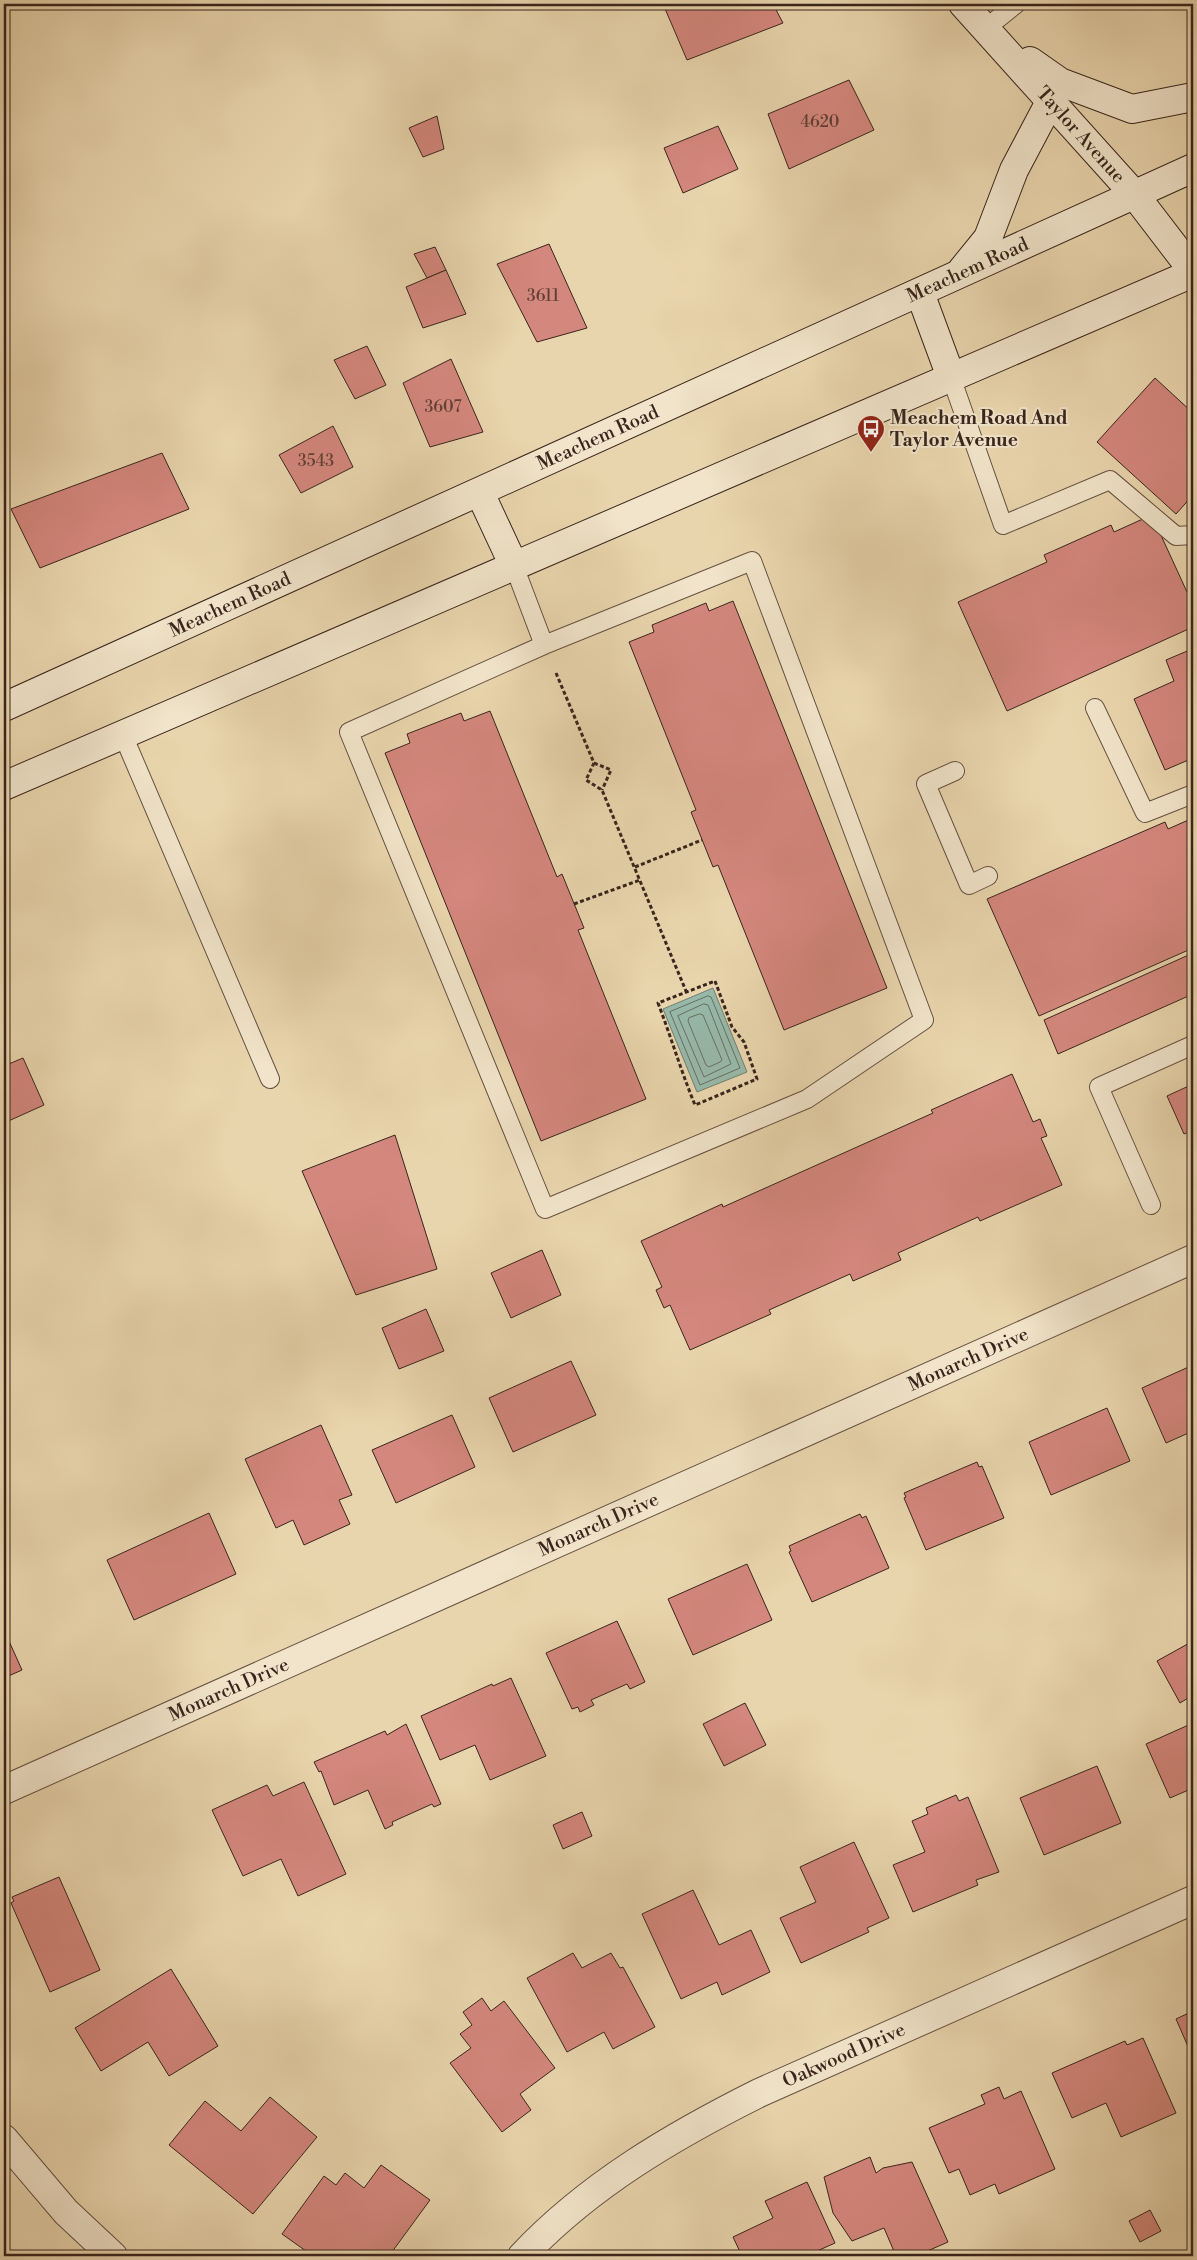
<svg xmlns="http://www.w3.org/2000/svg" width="1197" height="2260" font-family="'Libre Bodoni',serif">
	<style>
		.water { fill: #97b9a9; stroke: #717e71 }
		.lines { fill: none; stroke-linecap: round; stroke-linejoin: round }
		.shore { stroke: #686f63; stroke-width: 1 }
		.building { fill: #d4877d; stroke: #39251d }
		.lane-casing { stroke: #655141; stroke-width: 20 }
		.street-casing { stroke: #655141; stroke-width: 30 }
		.secondary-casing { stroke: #39251d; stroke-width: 30 }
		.path { stroke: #39251d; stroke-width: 3; stroke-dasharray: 4 2.5; stroke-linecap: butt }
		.lane { stroke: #f1e4ca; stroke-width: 18 }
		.street { stroke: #f1e4ca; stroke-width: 28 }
		.secondary { stroke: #f1e4ca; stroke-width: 28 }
		.labels { text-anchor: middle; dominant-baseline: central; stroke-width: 4; stroke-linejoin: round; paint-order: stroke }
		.number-label { font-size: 16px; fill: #603e35 }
		.street-label { font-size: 19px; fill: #39251d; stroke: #f1e4ca }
		.poi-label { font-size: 19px; font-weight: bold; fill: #39251d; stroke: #f1e4ca; text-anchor: start }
	</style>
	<rect width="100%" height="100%" fill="#e9d5ad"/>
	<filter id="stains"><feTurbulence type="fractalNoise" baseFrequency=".004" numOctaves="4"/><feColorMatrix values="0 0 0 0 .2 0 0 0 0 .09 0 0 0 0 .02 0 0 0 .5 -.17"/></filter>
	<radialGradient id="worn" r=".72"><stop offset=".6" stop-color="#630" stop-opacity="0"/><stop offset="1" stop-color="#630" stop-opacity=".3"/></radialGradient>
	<path class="water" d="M713,988L747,1072L697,1092L663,1009Z"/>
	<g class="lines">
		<g class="shore">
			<path d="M708,996L711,997L740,1068L700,1085L670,1012Z"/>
			<path d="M704,1004L708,1005L731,1064L704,1077L678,1016Z"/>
			<path d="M700,1014L703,1015L722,1060L720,1062L709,1067L706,1065L688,1021L689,1018Z"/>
		</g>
	</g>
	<g class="building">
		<path d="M663,4H773L783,23L687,60Z"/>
		<path d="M849,80L874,130L789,169L768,114Z"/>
		<path d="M437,116L444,149L423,157L409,128Z"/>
		<path d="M718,126L738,169L683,193L664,148Z"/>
		<path d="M549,244L587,328L537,342L497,264Z"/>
		<path d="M435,247L446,270L427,278L414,254Z"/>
		<path d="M446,270L466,314L423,328L406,287Z"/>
		<path d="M367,346L386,385L355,399L334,360Z"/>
		<path d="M451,359L483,432L430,447L403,383Z"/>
		<path d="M1155,378L1193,413V495L1176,514L1097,442Z"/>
		<path d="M333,426L353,467L301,493L279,455Z"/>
		<path d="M162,453L189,509L40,568L11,509Z"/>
		<path d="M1145,518L1154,520L1187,592L1193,589V620L1190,622L1193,627L1007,711L958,602L1047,562L1044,555L1111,525L1114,532Z"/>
		<path d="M733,601L887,988L784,1030L718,865L713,867L691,812L696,810L629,642L654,632L652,625L706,603L709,611Z"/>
		<path d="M1192,649L1193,758L1165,770L1134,699L1174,681L1166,660Z"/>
		<path d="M490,711L557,877L562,874L584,928L578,930L646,1099L541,1141L385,753L410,743L407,734L461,713L464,721Z"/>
		<path d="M1193,818V948L1039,1016L987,899L1165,822L1168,829Z"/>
		<path d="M1193,953V994L1058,1054L1044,1020Z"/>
		<path d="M23,1058L44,1105L4,1123V1066Z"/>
		<path d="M1012,1074L1033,1122L1040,1119L1047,1136L1041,1138L1062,1185L980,1221L978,1217L898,1253L901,1260L853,1281L850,1274L769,1310L771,1314L690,1350L670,1305L664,1308L656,1290L662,1287L641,1241L722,1204L723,1207L933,1113L931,1110Z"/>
		<path d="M1193,1084V1130L1184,1134L1167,1096Z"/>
		<path d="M395,1135L437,1269L356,1295L302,1171Z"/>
		<path d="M542,1250L561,1295L511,1318L491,1273Z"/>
		<path d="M426,1309L444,1351L399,1369L382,1328Z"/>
		<path d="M571,1361L596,1415L513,1452L489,1398Z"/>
		<path d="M1193,1365V1431L1166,1443L1142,1388Z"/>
		<path d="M1107,1408L1130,1461L1051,1495L1029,1442Z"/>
		<path d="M452,1415L475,1467L396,1503L372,1450Z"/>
		<path d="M321,1425L352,1495L339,1500L350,1524L304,1545L293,1520L276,1528L245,1459Z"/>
		<path d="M977,1462L979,1467L982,1466L1004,1518L926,1550L904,1498L906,1497L904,1493Z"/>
		<path d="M209,1513L236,1574L134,1620L107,1560Z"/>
		<path d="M860,1514L862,1518L866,1516L889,1568L812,1602L789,1552L791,1551L789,1546Z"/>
		<path d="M747,1564L772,1620L693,1655L668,1599Z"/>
		<path d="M617,1621L645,1682L630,1689L627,1684L591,1700L594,1705L580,1712L578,1707L572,1709L546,1653Z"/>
		<path d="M4,1630L22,1670L4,1678Z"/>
		<path d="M1193,1641V1695L1180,1703L1157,1661Z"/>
		<path d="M511,1678L546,1756L490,1780L475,1745L440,1760L421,1716L492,1684L493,1686Z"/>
		<path d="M745,1703L766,1745L724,1766L703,1724Z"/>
		<path d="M1193,1723V1788L1170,1798L1146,1744Z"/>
		<path d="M406,1724L441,1804L434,1807L432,1804L392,1822L393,1825L385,1829L368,1790L334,1805L321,1771L319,1772L314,1762L385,1731L387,1735Z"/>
		<path d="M1097,1766L1121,1823L1044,1855L1020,1798Z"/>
		<path d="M304,1782L346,1874L298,1896L281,1859L243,1876L212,1810L267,1785L273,1796Z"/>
		<path d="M956,1795L959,1801L968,1797L999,1872L976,1880L978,1885L913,1912L893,1865L925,1852L912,1821L928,1814L926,1808Z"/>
		<path d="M582,1812L592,1836L563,1849L553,1825Z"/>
		<path d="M854,1842L889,1918L867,1928L869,1932L801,1963L780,1918L816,1902L800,1867Z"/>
		<path d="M59,1877L100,1970L50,1992L11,1903L14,1901L12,1897Z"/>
		<path d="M693,1890L719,1945L751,1930L770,1972L722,1995L717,1982L681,1999L642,1914Z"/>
		<path d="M573,1953L582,1968L611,1953L620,1968L623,1967L655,2027L613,2049L604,2032L567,2052L527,1978Z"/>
		<path d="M171,1969L218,2046L169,2076L148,2042L101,2071L75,2028Z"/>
		<path d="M482,1998L491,2011L504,2001L555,2068L520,2094L531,2110L502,2132L450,2063L471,2048L460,2034L472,2025L463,2012Z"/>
		<path d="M1193,2011V2058L1176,2019Z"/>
		<path d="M1143,2038L1176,2113L1121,2137L1106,2103L1072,2118L1052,2073L1125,2041L1127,2045Z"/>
		<path d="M999,2087L1004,2099L1021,2091L1055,2169L999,2194L995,2184L970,2195L959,2169L949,2173L929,2128L985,2104L981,2095Z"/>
		<path d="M270,2097L317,2137L253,2214L169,2145L205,2101L241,2131Z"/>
		<path d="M870,2157L876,2173L883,2168L912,2162L948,2242L916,2256H896L884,2228L852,2241L833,2213L824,2177Z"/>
		<path d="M381,2165L430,2200L389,2256H334L331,2254L329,2256H313L282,2234L324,2176L336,2185L345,2173L364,2188Z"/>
		<path d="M807,2182L835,2243L806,2256H742L733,2237L773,2218L765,2201Z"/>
		<path d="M1150,2210L1161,2231L1140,2242L1129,2221Z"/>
	</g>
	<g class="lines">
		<defs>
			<g id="lane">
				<path d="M985,29L1016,4"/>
				<path d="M951,377L1003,525L1110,480L1176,536L1193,535"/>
				<path d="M514,566L544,645L752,561L924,1020L807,1099L545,1209L349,732L544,645"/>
				<path d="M1095,708L1145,813L1193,794"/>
				<path d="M123,735L270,1079"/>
				<path d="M955,771L926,784L969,885L988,876"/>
				<path d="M1151,1205L1099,1087L1193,1045"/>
			</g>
			<g id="street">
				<path id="s1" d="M4,1790L1193,1259"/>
				<path d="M4,2139L66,2212L113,2256"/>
				<path id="s2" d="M522,2256C589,2185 673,2136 759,2093L1193,1900"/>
			</g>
			<g id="secondary">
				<path id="s3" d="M963,4L1134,194L1193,271"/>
				<path d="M1030,61L1060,82L1132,109L1193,97"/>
				<path d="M962,270L988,238L1014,170L1051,100"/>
				<path d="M920,293L951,377"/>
				<path d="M480,493L514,566"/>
				<path id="s4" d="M4,707L1193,168"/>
				<path d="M4,786L1193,273"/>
			</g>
		</defs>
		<use href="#lane" class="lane-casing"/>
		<use href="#street" class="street-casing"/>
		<use href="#secondary" class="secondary-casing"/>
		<g class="path">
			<path d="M556,673L594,763L586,780L602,790L686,991"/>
			<path d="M594,763L611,770L602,790"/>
			<path d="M635,867L702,840"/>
			<path d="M574,904L640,880"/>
			<path d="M715,981L732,1027L744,1042L757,1079L695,1105C681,1071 671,1037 658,1003Z"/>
		</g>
		<use href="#lane" class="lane"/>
		<use href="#street" class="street"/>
		<use href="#secondary" class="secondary"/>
	</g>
	<defs>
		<symbol id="bus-pin" viewBox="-11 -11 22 30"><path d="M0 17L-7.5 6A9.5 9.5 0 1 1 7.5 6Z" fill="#8f2418" stroke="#f1e4ca"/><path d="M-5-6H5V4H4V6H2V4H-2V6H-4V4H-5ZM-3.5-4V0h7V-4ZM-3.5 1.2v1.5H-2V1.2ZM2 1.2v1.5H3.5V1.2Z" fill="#fff"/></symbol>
	</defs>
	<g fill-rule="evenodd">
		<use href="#bus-pin" x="855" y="413" width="32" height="43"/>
	</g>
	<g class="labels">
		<g class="number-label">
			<text x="820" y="122">4620</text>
			<text x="543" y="296">3611</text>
			<text x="443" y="407">3607</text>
			<text x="316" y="461">3543</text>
		</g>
		<g class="street-label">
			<text stroke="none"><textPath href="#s3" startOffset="176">Taylor Avenue</textPath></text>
			<text stroke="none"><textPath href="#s4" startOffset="1058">Meachem Road</textPath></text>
			<text stroke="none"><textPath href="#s4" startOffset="652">Meachem Road</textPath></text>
			<text stroke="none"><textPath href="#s4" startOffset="248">Meachem Road</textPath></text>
			<text stroke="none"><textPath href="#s1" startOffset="1056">Monarch Drive</textPath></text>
			<text stroke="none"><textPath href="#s1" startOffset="651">Monarch Drive</textPath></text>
			<text stroke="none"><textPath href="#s1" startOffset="246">Monarch Drive</textPath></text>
			<text stroke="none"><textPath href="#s2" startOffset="382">Oakwood Drive</textPath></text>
		</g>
		<g class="poi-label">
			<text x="890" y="418">Meachem Road And<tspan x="890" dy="22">Taylor Avenue</tspan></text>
		</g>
	</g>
	<rect width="1197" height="2260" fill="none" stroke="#e9d5ad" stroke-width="20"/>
	<rect x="5" y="5" width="1187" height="2250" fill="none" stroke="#39251d" stroke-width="2.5"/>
	<rect x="10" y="10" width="1177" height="2240" fill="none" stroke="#39251d"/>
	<rect width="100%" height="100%" filter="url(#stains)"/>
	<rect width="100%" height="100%" fill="url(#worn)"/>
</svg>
